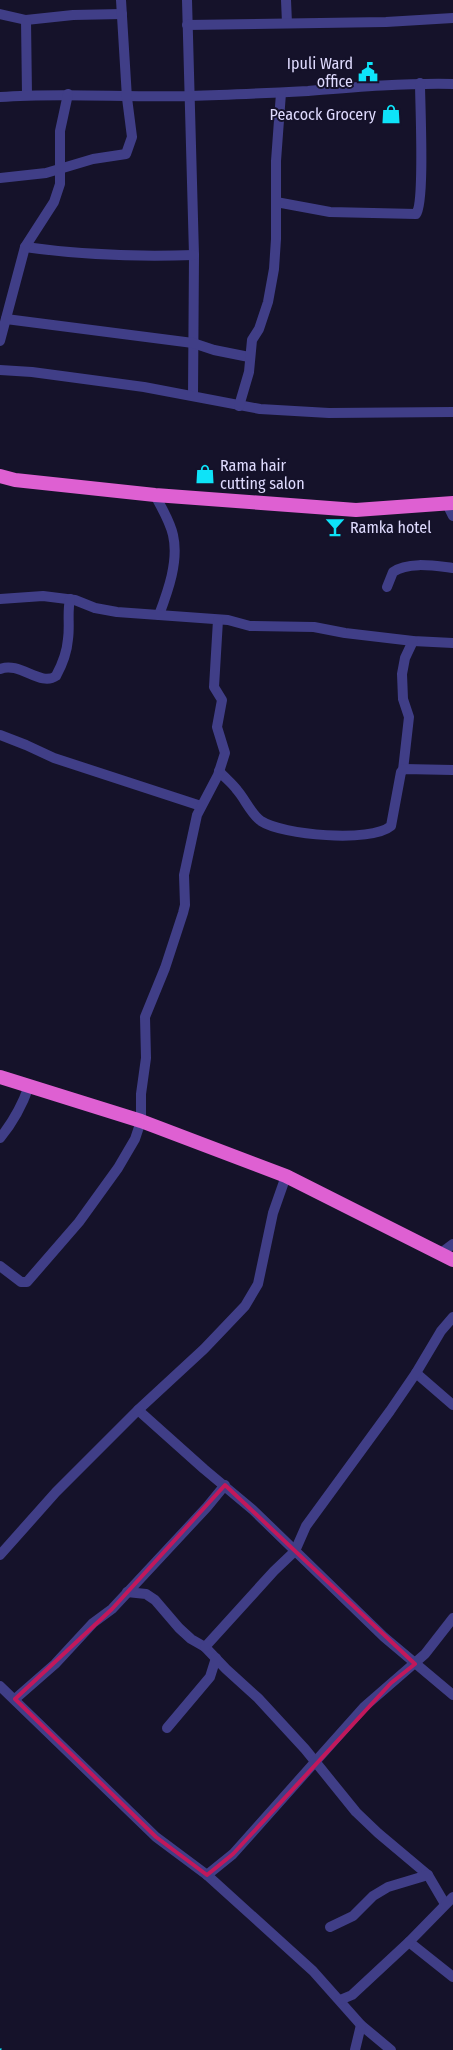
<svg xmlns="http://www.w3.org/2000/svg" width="453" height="2050" font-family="'Fira Sans Condensed',sans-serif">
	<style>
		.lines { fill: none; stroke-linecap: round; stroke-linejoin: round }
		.minor { stroke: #403e87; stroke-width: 10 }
		.trunk { stroke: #de60d2; stroke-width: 14 }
		.rail { stroke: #0ee3f8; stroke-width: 2.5; stroke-dasharray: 8 6; stroke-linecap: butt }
		.marked { fill: none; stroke: #c2185b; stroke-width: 4; stroke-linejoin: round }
		.labels { text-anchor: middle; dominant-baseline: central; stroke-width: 4; stroke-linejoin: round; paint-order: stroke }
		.poi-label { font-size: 16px; fill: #dfdbfe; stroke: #15122a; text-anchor: end }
	</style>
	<rect width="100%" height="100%" fill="#15122a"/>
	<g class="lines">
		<g class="minor">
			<path d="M187,0L194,255L193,395"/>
			<path d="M286,0L287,23"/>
			<path d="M0,14L26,20L73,15L122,14"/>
			<path d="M26,20L27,95"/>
			<path d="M187,25L386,22L453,18"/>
			<path d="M0,97C64,92 127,98 190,96C230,95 269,93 308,91C357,87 405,83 453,84"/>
			<path d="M0,178L46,173L93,159L126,154L132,137L127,98L121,0"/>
			<path d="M276,202L330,212L416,214C425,203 420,104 420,83"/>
			<path d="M25,247C81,255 137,257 194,255"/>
			<path d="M6,319L193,343L214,350L249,357"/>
			<path d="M0,341L25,247L54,202L60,184V131L68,94"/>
			<path d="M0,370L32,372L144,387L260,409L329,413L453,412"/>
			<path d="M239,406L249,372L252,340L259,329L268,302L274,269L276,239V161L281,93"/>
			<path d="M155,495C161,507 170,521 173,535C179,561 168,591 159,615"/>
			<path d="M447,504L453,516"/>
			<path d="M387,587L393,572C408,561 436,566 453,568"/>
			<path d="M0,599L43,596L75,600L95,608L117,612L228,620L250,626L314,627L345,633L413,641L453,643"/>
			<path d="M0,669C20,661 40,687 56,676C62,665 67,652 68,639C70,625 67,613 70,599"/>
			<path d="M0,735L26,745L54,758L201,806"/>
			<path d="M403,770L409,717L403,699L402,674L405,658L413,641"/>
			<path d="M219,771C225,778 232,783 237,790C245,799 251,814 261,821C282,835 371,843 391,826L401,772L404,769L453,770"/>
			<path d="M0,1138C14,1121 22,1106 29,1086"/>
			<path d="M441,1253L453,1244"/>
			<path d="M0,1266L21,1282H27L79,1222L118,1168L135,1139L141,1121V1094L146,1058L145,1017L165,968L183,913L185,905L184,875L197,815L218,775L225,753L217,727L222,700L214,687L218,620"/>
			<path d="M416,1373L453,1405"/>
			<path d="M138,1410L204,1469L253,1510L384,1637L453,1695"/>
			<path d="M0,1555L56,1492L138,1410L204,1349L245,1306L258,1284L273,1213L286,1176"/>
			<path d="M127,1592L146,1594L155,1600L179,1628L191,1639L205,1647L226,1669L258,1698L305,1749L356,1812L378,1833L428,1875L445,1904"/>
			<path d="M205,1647L274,1571L295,1551L306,1526L390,1411L416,1373L441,1331L453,1317"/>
			<path d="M0,1686L156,1837L207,1875L313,1971L361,2025L391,2050"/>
			<path d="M15,1699L55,1664L93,1623L112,1609L207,1507L225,1485"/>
			<path d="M167,1728L210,1677L216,1658"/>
			<path d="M207,1875L233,1854L364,1707L425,1654L453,1618"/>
			<path d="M330,1927L353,1916L373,1896L388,1887L428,1875"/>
			<path d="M409,1942L453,1977"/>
			<path d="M340,2000L352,1995L409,1942L453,1897"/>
			<path d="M355,2050L361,2025"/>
		</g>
		<g class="trunk">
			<path d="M0,476L15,480L155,495L356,510L453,503"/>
			<path d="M0,1077L141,1121L286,1176L453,1260"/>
		</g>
		<path class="rail" d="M0,2049L1,2050"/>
	</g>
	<path class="marked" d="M225,1485L415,1664L391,1683L233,1854L207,1875L156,1837L15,1699L112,1609Z"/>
	<defs>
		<symbol id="civic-bare" viewBox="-9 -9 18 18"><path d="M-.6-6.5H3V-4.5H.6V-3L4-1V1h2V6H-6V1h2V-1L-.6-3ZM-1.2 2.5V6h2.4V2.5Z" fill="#0ee3f8" stroke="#15122a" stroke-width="2.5" paint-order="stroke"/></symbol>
		<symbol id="shop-bare" viewBox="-9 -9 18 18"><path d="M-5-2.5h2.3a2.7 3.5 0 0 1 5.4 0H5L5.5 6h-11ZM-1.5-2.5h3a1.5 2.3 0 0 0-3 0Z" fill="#0ee3f8" stroke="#15122a" stroke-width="2.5" paint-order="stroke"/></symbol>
		<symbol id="bar-bare" viewBox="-9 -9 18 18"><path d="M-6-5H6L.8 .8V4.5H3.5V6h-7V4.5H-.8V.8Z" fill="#0ee3f8" stroke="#15122a" stroke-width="2.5" paint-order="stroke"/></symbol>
	</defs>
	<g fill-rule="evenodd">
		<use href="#civic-bare" x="354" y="58" width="28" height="28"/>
		<use href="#shop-bare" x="377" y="100" width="28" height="28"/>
		<use href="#shop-bare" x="191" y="460" width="28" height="28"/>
		<use href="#bar-bare" x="321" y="513" width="28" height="28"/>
	</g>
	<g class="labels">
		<g class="poi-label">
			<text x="353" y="63">Ipuli Ward<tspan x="353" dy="18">office</tspan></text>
			<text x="376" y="114">Peacock Grocery</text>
			<text x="220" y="465" text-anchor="start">Rama hair<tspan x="220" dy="18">cutting salon</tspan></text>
			<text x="350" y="527" text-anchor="start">Ramka hotel</text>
		</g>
	</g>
</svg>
